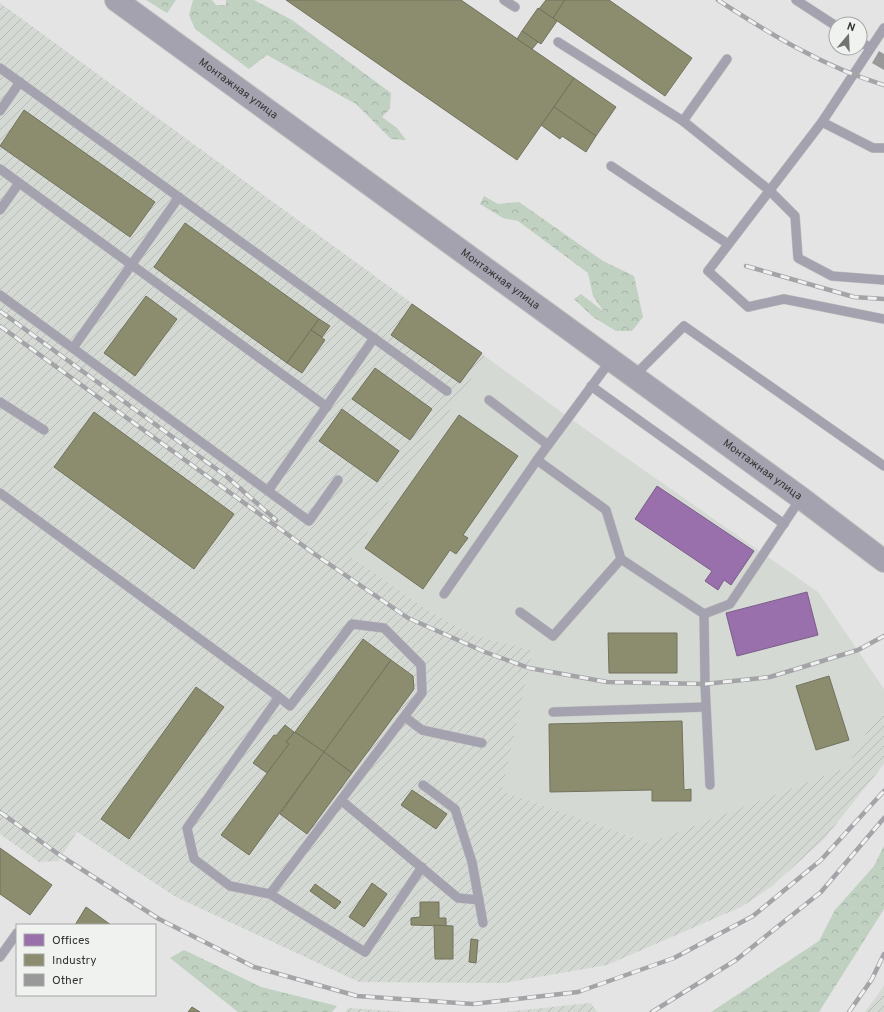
<svg xmlns="http://www.w3.org/2000/svg" width="884" height="1012" font-family="Overpass,sans-serif">
	<style>
		.built { fill: #d4d9d4 }
		.industrial { fill: url(#industrial-furrows) }
		.forest { fill: url(#forest-crowns) }
		.offices { fill: #9970ab; stroke: #7b5e88 }
		.industry { fill: #8c8c6e; stroke: #72725d }
		.building { fill: #989998 }
		.lines { fill: none; stroke-linecap: round; stroke-linejoin: round }
		.service-casing { stroke: #c0c1c0; stroke-width: 10 }
		.tertiary-casing { stroke: #c0c1c0; stroke-width: 24 }
		.service { stroke: #a4a2ae; stroke-width: 9 }
		.tertiary { stroke: #a4a2ae; stroke-width: 22 }
		.rail-casing { stroke: #a4a3a8; stroke-width: 4.5 }
		.rail { stroke: #f0f2f0; stroke-width: 3; stroke-dasharray: 9; stroke-linecap: butt }
		.labels { text-anchor: middle; dominant-baseline: central; stroke-width: 4; stroke-linejoin: round; paint-order: stroke }
		.street-label { font-size: 11px; fill: #343535; stroke: #f0f2f0 }
	</style>
	<defs>
		<pattern id="industrial-furrows" width="10" height="10" patternUnits="userSpaceOnUse"><rect width="10" height="10" fill="#d4d9d4"/><path d="M-1 1l2-2M0 10L10 0M9 11l2-2" fill="none" stroke="#b7bbb7"/></pattern>
		<pattern id="forest-crowns" width="20" height="18" patternUnits="userSpaceOnUse"><rect width="20" height="18" fill="#c0d0c1"/><path d="M2 6a3 3 0 1 1 6 0M12 15a3 3 0 1 1 6 0" fill="none" stroke="#a6b3a6"/></pattern>
	</defs>
	<rect width="100%" height="100%" fill="#e3e4e3"/>
	<path class="built" d="M486,357L568,417L818,592L884,689V714L874,719L847,767L649,843L502,791L533,650L473,635L429,611L350,557Z"/>
	<g class="industrial">
		<path d="M0,3L486,357L351,557L429,611L473,635L533,650L502,791L649,843L847,767L874,719L884,714V764L824,839L771,887L741,907L607,965L504,983L359,982L176,897L77,832L58,861L39,862L0,834Z"/>
		<path d="M884,986V1012H865Z"/>
		<path d="M591,1003L597,1012H505L590,1003Z"/>
		<path d="M348,1008L406,1012H345Z"/>
	</g>
	<g class="forest">
		<path d="M146,0H176L167,13Z"/>
		<path d="M193,0H212L216,5H226V0H254L292,20L391,93L390,109L382,117L397,128L406,140L391,139L356,104L267,55L249,69L195,29L189,15Z"/>
		<path d="M484,196L498,204L519,202L603,261L634,276L643,317L632,331H616L593,317L574,299L581,294L604,312L593,296L588,273L518,221L503,218L480,204Z"/>
		<path d="M884,846V909L819,1012H711L819,941L835,910L874,866Z"/>
		<path d="M184,950L261,987L337,1006L332,1012H238L170,958Z"/>
	</g>
	<g class="offices">
		<path d="M657,486L754,551L731,585L724,580L718,590L705,581L712,571L635,519Z"/>
		<path d="M807,592L818,635L737,656L726,613Z"/>
	</g>
	<g class="industry">
		<path d="M286,0H461L574,78L517,160Z"/>
		<path d="M546,0H565L553,18L539,9Z"/>
		<path d="M565,0H609L692,58L665,96L553,18Z"/>
		<path d="M538,8L557,21L541,44L522,31Z"/>
		<path d="M522,31L538,42L532,49L517,39Z"/>
		<path d="M574,78L616,107L596,136L554,107Z"/>
		<path d="M554,107L596,136L586,152L562,136L560,139L541,125Z"/>
		<path d="M24,110L155,202L130,237L0,146Z"/>
		<path d="M185,223L319,319L287,363L154,267Z"/>
		<path d="M146,296L177,319L135,376L104,353Z"/>
		<path d="M412,304L482,353L460,383L391,335Z"/>
		<path d="M319,319L330,326L322,337L311,330Z"/>
		<path d="M311,330L325,340L302,373L287,363Z"/>
		<path d="M375,368L432,409L410,440L352,399Z"/>
		<path d="M342,409L399,451L377,482L319,441Z"/>
		<path d="M94,412L234,514L194,569L54,467Z"/>
		<path d="M459,415L518,456L463,535L468,538L456,554L450,550L423,589L365,548Z"/>
		<path d="M608,633H677V673H609Z"/>
		<path d="M363,639L391,660L324,752L295,732Z"/>
		<path d="M391,660L413,676L414,689L352,773L324,752Z"/>
		<path d="M829,676L849,740L816,750L796,686Z"/>
		<path d="M196,687L224,707L129,839L101,819Z"/>
		<path d="M682,721L684,790L691,789V801H652V790L550,792L549,724Z"/>
		<path d="M285,725L294,732L286,742L289,744L267,773L253,763L274,735L276,736Z"/>
		<path d="M295,732L324,752L249,855L221,835L289,744L286,742Z"/>
		<path d="M324,752L352,773L307,834L280,814Z"/>
		<path d="M412,790L447,814L436,829L401,805Z"/>
		<path d="M0,848L52,885L30,915L0,894Z"/>
		<path d="M372,883L387,894L364,927L349,917Z"/>
		<path d="M315,884L341,902L335,909L310,891Z"/>
		<path d="M420,902H439V918H446V926L411,925V918L420,917Z"/>
		<path d="M86,907L111,925H75Z"/>
		<path d="M434,925L453,926V959H435Z"/>
		<path d="M471,939L478,940L476,963L469,962Z"/>
		<path d="M192,1007L200,1012H188Z"/>
	</g>
	<path class="building" d="M879,51L884,54V70L872,63Z"/>
	<g class="lines">
		<defs>
			<g id="service">
				<path d="M504,0L515,7"/>
				<path d="M796,0L836,26"/>
				<path d="M884,28L822,122L708,271L748,307L784,299L884,319"/>
				<path d="M860,41L870,48"/>
				<path d="M558,42L683,121L769,190L795,216L798,258L832,276L884,280"/>
				<path d="M0,68L447,391"/>
				<path d="M0,111L20,82"/>
				<path d="M683,121L727,59"/>
				<path d="M822,122L873,148H884"/>
				<path d="M611,166L728,244"/>
				<path d="M0,169L327,407"/>
				<path d="M0,210L19,183"/>
				<path d="M0,295L309,521L338,480"/>
				<path d="M73,348L179,197"/>
				<path d="M634,376L684,326L884,466"/>
				<path d="M591,386L784,524"/>
				<path d="M489,400L548,445"/>
				<path d="M0,402L44,430"/>
				<path d="M537,460L606,510L621,559L704,614"/>
				<path d="M268,491L374,338"/>
				<path d="M0,493L279,697L290,706L352,624L384,628L421,665L422,693L270,894L230,886L194,859L187,828L279,697"/>
				<path d="M444,594L537,460L611,360"/>
				<path d="M520,612L553,636L621,559"/>
				<path d="M704,614L705,684L710,785"/>
				<path d="M704,614L730,604L801,498"/>
				<path d="M553,712L706,707"/>
				<path d="M405,717L422,730L482,743"/>
				<path d="M423,785L455,809L472,862L483,923"/>
				<path d="M342,801L458,898L479,900"/>
				<path d="M270,894L365,952L422,867"/>
				<path d="M0,957L17,933"/>
			</g>
			<g id="tertiary">
				<path id="s1" d="M116,0L801,498L884,561"/>
			</g>
		</defs>
		<use href="#service" class="service-casing"/>
		<use href="#tertiary" class="tertiary-casing"/>
		<use href="#service" class="service"/>
		<use href="#tertiary" class="tertiary"/>
		<defs>
			<g id="rail">
				<path d="M718,0C770,34 824,67 884,85"/>
				<path d="M746,266L854,297L884,299"/>
				<path d="M0,311L226,476L276,520"/>
				<path d="M0,326L316,555L408,618L485,652L529,668L607,682L705,684L770,677L858,650L884,636"/>
				<path d="M0,812L61,856L159,919L254,967L357,996L473,1004L578,992L674,958L753,916L821,860L884,791"/>
				<path d="M652,1012L736,960L821,892L884,818"/>
				<path d="M849,1012L872,979L884,954"/>
			</g>
		</defs>
		<use href="#rail" class="rail-casing"/>
		<use href="#rail" class="rail"/>
	</g>
	<g class="labels">
		<g class="street-label">
			<text stroke="none"><textPath href="#s1" startOffset="151">Монтажная улица</textPath></text>
			<text stroke="none"><textPath href="#s1" startOffset="475">Монтажная улица</textPath></text>
			<text stroke="none"><textPath href="#s1" startOffset="799">Монтажная улица</textPath></text>
		</g>
	</g>
	<rect x="16" y="924" width="140" height="72" fill="#f0f2f0" stroke="#a5a6a5"/>
	<rect x="24" y="934" width="20" height="12" fill="#9970ab" stroke="#a5a6a5"/>
	<text x="52" y="944" font-size="12" fill="#343535">Offices</text>
	<rect x="24" y="954" width="20" height="12" fill="#8c8c6e" stroke="#a5a6a5"/>
	<text x="52" y="964" font-size="12" fill="#343535">Industry</text>
	<rect x="24" y="974" width="20" height="12" fill="#989998" stroke="#a5a6a5"/>
	<text x="52" y="984" font-size="12" fill="#343535">Other</text>
	<g transform="translate(848 36) rotate(19)"><circle r="19" fill="#f0f2f0" stroke="#a5a6a5"/>
	<path d="M0-3L7 15L0 10L-7 15Z" fill="#717272"/>
	<text y="-6" font-size="11" font-weight="bold" text-anchor="middle" fill="#343535">N</text>
	</g>
</svg>
